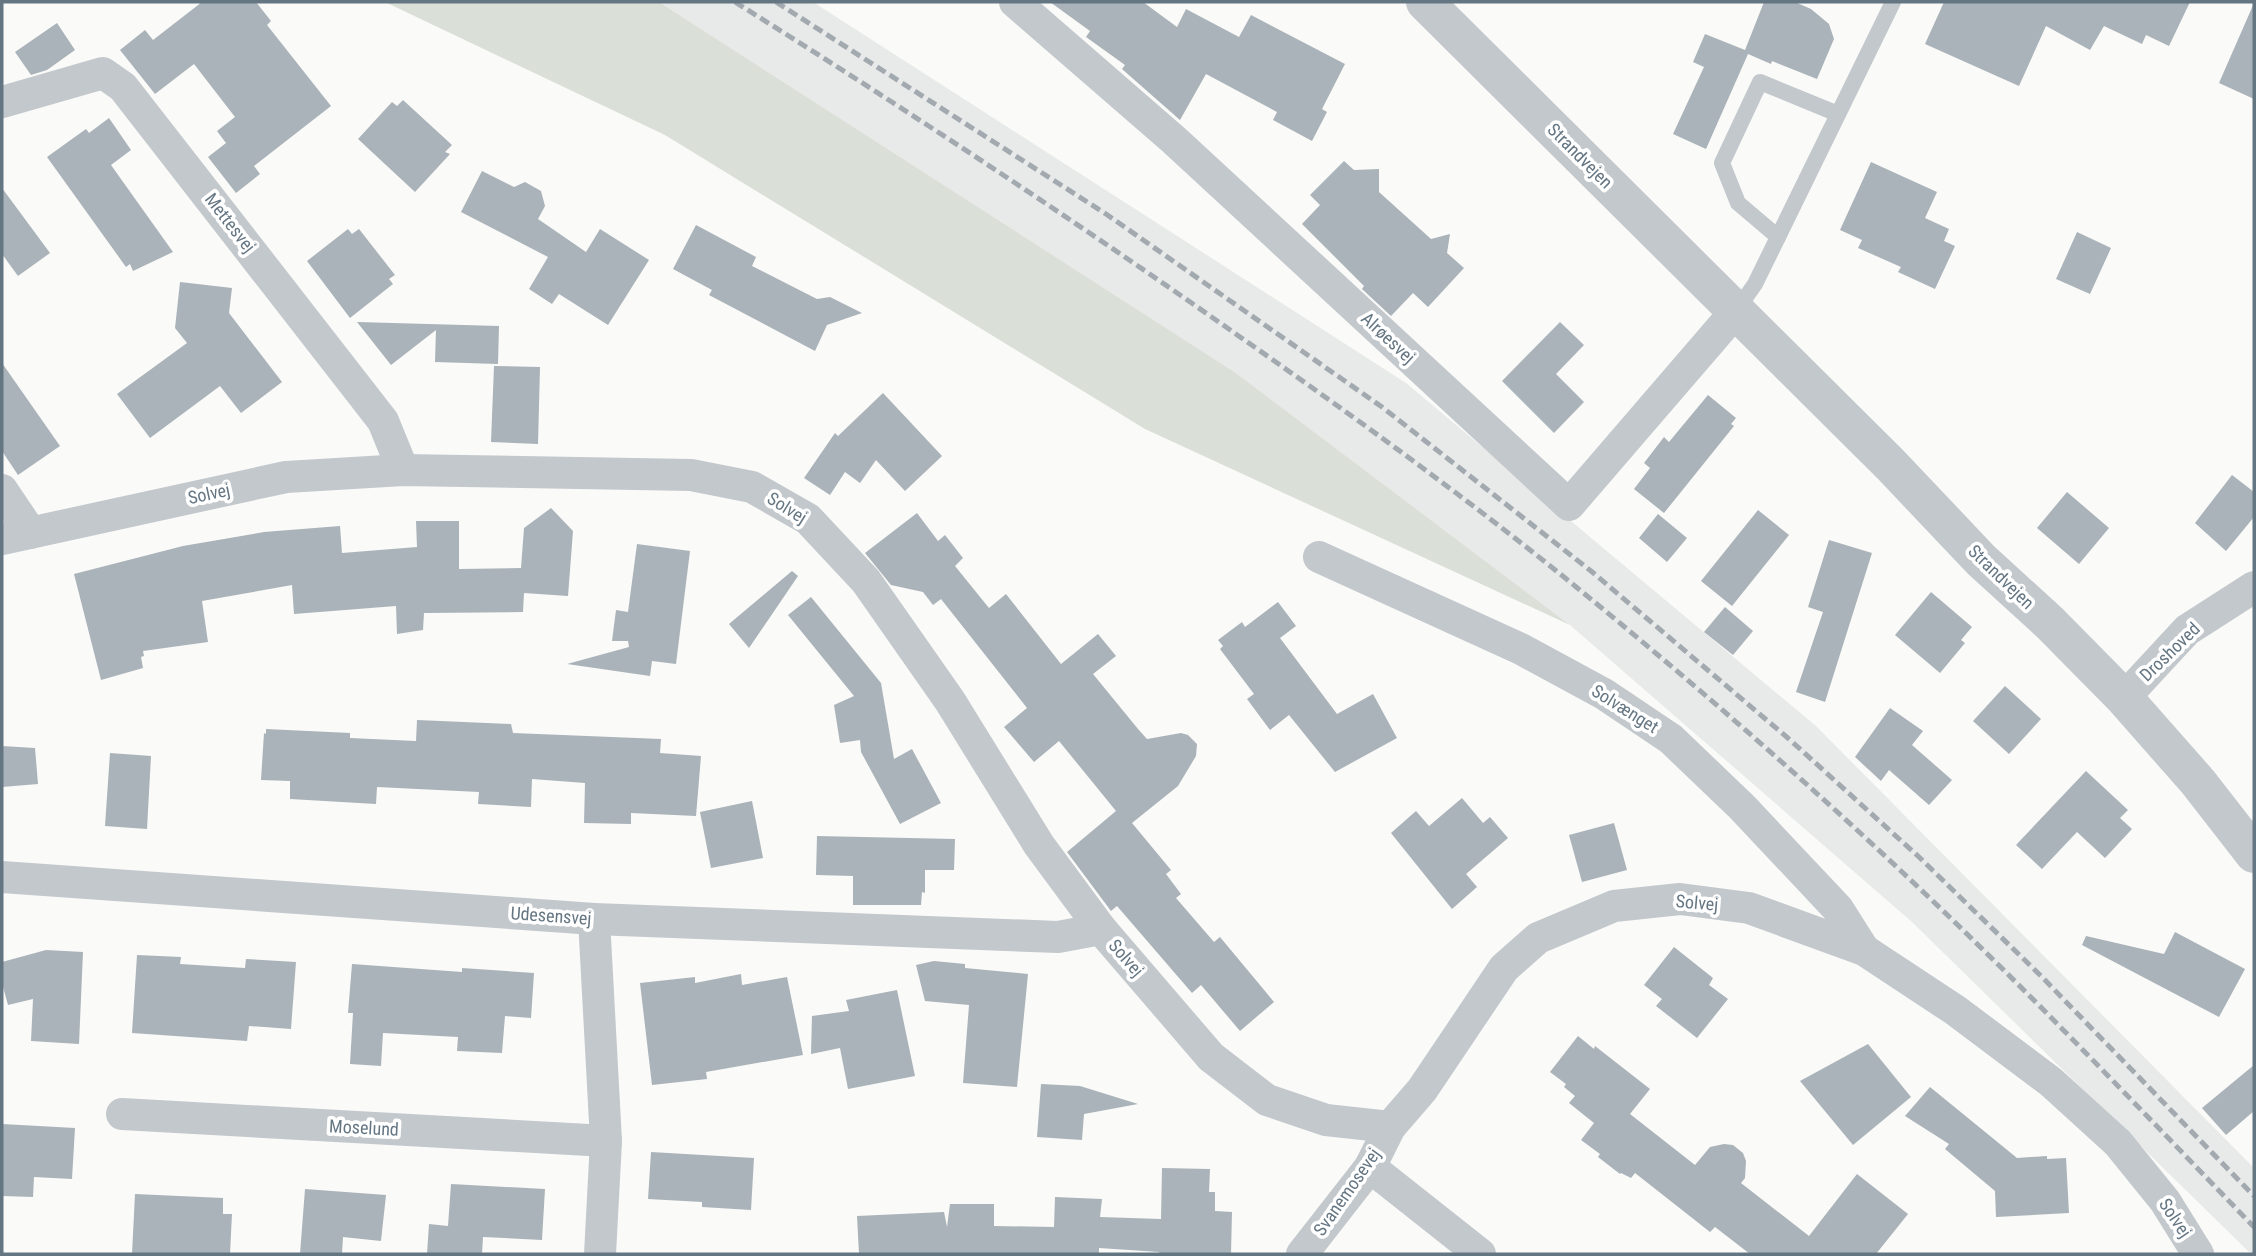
<svg xmlns="http://www.w3.org/2000/svg" width="2256" height="1256" font-family="'Roboto Condensed',sans-serif">
	<rect width="100%" height="100%" fill="#fafaf8"/>
	<polygon fill="#e8e9e9" points="659,2 813,2 1406,383 1816,726 2254,1168 2254,1254 2251,1254 1912,922 1570,625 1236,373"/>
	<polygon fill="#dadfd7" points="385,2 659,2 1236,373 1570,625 1145,429 665,135"/>
	<g fill="#aab3b9">
		<polygon points="202,2 256,2 271,21 267,25 331,106 254,166 260,174 236,193 208,157 226,143 217,131 235,117 194,64 155,94 120,50 145,30 153,40"/>
		<polygon points="1050,2 1143,2 1177,27 1186,9 1239,37 1251,15 1345,64 1322,109 1327,112 1312,141 1273,120 1277,112 1206,74 1180,120 1122,69 1125,65 1086,37 1090,31"/>
		<polygon points="1764,2 1795,2 1811,9 1829,24 1834,39 1817,79 1772,61 1771,64 1748,54 1706,149 1673,134 1704,67 1693,62 1705,34 1745,50"/>
		<polygon points="1944,2 2190,2 2169,46 2146,35 2142,44 2104,26 2090,50 2046,26 2019,86 1925,44"/>
		<polygon points="2254,3 2254,99 2219,83"/>
		<polygon points="57,23 75,50 47,70 31,75 15,52"/>
		<polygon points="403,100 452,145 445,152 450,154 415,192 358,139 392,102 397,106"/>
		<polygon points="109,118 131,150 111,165 173,252 133,271 130,264 126,267 47,157 86,129 89,133"/>
		<polygon points="1344,161 1354,170 1379,169 1379,192 1431,239 1450,234 1447,253 1464,268 1428,307 1413,293 1391,316 1362,289 1364,286 1302,224 1320,205 1310,195"/>
		<polygon points="1871,162 1937,192 1925,218 1949,229 1944,241 1955,246 1935,289 1898,272 1901,267 1858,248 1862,240 1840,230"/>
		<polygon points="482,171 514,187 525,182 541,191 545,206 538,219 586,252 600,229 649,260 608,325 559,294 552,304 529,289 548,257 461,212"/>
		<polygon points="2,188 50,253 18,276 2,254"/>
		<polygon points="696,225 756,257 752,266 817,299 830,297 862,313 827,325 815,351 709,295 712,290 673,269"/>
		<polygon points="348,229 352,234 359,229 395,275 389,279 393,284 350,318 307,261"/>
		<polygon points="2077,232 2111,248 2090,294 2056,279"/>
		<polygon points="180,282 232,288 229,313 282,382 241,413 220,386 150,438 117,394 187,343 175,328"/>
		<polygon points="357,322 499,326 498,364 435,362 436,330 391,365"/>
		<polygon points="1560,322 1584,345 1556,374 1584,402 1554,433 1502,381"/>
		<polygon points="2,363 60,446 18,475 2,451"/>
		<polygon points="494,366 540,367 538,444 491,442"/>
		<polygon points="883,393 942,456 905,491 876,460 860,483 845,472 830,495 804,478 835,433 838,436"/>
		<polygon points="1708,395 1736,418 1731,424 1734,426 1664,513 1634,489 1650,468 1644,463 1664,437 1669,442"/>
		<polygon points="2232,475 2254,492 2254,517 2226,551 2195,523"/>
		<polygon points="2067,492 2109,528 2079,564 2037,528"/>
		<polygon points="551,508 573,531 568,596 524,593 523,612 424,613 423,630 397,634 396,606 294,614 292,585 202,601 208,642 143,651 144,656 141,657 143,668 101,680 74,574 183,546 264,532 340,526 342,553 417,547 416,521 459,521 459,569 521,568 524,528"/>
		<polygon points="1758,510 1789,535 1732,606 1701,581"/>
		<polygon points="917,513 938,541 945,535 963,558 955,566 989,608 1006,594 1061,664 1098,634 1116,656 1093,674 1138,729 1147,739 1181,733 1188,735 1197,744 1196,756 1178,786 1132,823 1171,870 1166,874 1181,894 1176,898 1214,942 1220,937 1274,1002 1240,1031 1201,985 1192,993 1117,906 1111,911 1067,852 1116,811 1059,741 1034,762 1004,727 1027,708 941,599 933,605 923,592 891,585 865,553"/>
		<polygon points="1658,514 1687,538 1667,562 1639,538"/>
		<polygon points="1829,540 1872,553 1825,702 1796,692 1823,612 1808,607"/>
		<polygon points="637,544 690,551 676,664 652,661 650,676 567,664 629,647 628,641 612,641 616,610 628,612"/>
		<polygon points="792,571 798,576 749,648 729,624"/>
		<polygon points="1931,592 1972,627 1961,640 1965,643 1940,673 1895,635"/>
		<polygon points="811,597 881,683 894,759 912,749 941,803 900,824 861,752 860,740 840,743 834,705 854,696 788,615"/>
		<polygon points="1278,602 1296,626 1280,638 1337,714 1373,694 1397,738 1335,772 1289,715 1270,730 1247,699 1254,694 1220,649 1223,646 1218,640 1242,622 1245,627"/>
		<polygon points="1725,607 1753,631 1733,655 1704,632"/>
		<polygon points="2005,686 2041,719 2009,754 1973,721"/>
		<polygon points="1890,708 1923,731 1912,745 1952,780 1929,805 1889,770 1881,781 1855,757"/>
		<polygon points="417,720 511,724 513,733 661,739 660,753 701,756 696,816 631,813 631,824 584,823 585,783 532,779 531,807 478,804 479,792 377,787 376,804 290,799 290,781 261,780 264,733 266,734 266,729 350,733 350,738 416,741"/>
		<polygon points="2,746 35,748 38,784 2,787"/>
		<polygon points="110,753 151,756 147,829 105,826"/>
		<polygon points="2086,771 2128,810 2120,818 2132,829 2105,858 2077,832 2042,869 2016,845"/>
		<polygon points="1462,798 1483,823 1490,817 1508,838 1466,874 1477,887 1452,909 1391,833 1416,811 1429,826"/>
		<polygon points="752,801 763,858 711,868 700,812"/>
		<polygon points="1614,823 1627,870 1582,882 1569,835"/>
		<polygon points="817,836 955,839 954,870 925,870 925,893 922,892 921,905 853,905 853,876 816,875"/>
		<polygon points="2175,932 2245,969 2219,1017 2082,945 2086,936 2164,954"/>
		<polygon points="1674,947 1713,978 1709,985 1728,999 1697,1038 1656,1006 1662,999 1644,985"/>
		<polygon points="46,950 83,952 79,1044 31,1041 33,999 8,1005 2,983 2,962"/>
		<polygon points="137,955 181,957 180,964 245,968 246,959 296,962 291,1029 249,1026 247,1041 132,1033"/>
		<polygon points="934,961 965,964 965,968 1028,974 1017,1087 963,1083 969,1005 925,1001 916,965"/>
		<polygon points="352,964 462,972 462,968 534,973 531,1018 505,1016 502,1053 457,1051 458,1037 383,1033 381,1066 350,1064 353,1013 348,1013"/>
		<polygon points="741,974 742,985 787,977 803,1055 706,1072 707,1079 652,1085 640,983 695,977 695,983"/>
		<polygon points="897,990 915,1076 848,1089 840,1048 811,1054 812,1016 849,1011 846,1000"/>
		<polygon points="1578,1036 1594,1049 1595,1046 1650,1089 1630,1114 1695,1165 1710,1147 1724,1144 1733,1145 1743,1153 1746,1161 1745,1178 1741,1183 1809,1236 1857,1174 1908,1214 1876,1254 1750,1254 1715,1227 1710,1232 1635,1173 1631,1178 1621,1173 1620,1174 1598,1157 1600,1154 1581,1140 1594,1123 1569,1103 1575,1096 1564,1087 1566,1084 1550,1072"/>
		<polygon points="1868,1044 1911,1097 1853,1145 1800,1081"/>
		<polygon points="2254,1065 2254,1111 2226,1135 2202,1108"/>
		<polygon points="1041,1084 1080,1086 1138,1104 1084,1114 1082,1140 1037,1137"/>
		<polygon points="1930,1087 2017,1158 2047,1156 2047,1159 2066,1158 2069,1213 1996,1217 1995,1191 1945,1149 1949,1144 1905,1116"/>
		<polygon points="2,1124 75,1128 72,1179 34,1177 33,1197 2,1196"/>
		<polygon points="651,1152 754,1158 751,1210 702,1207 702,1202 648,1199"/>
		<polygon points="1162,1168 1210,1169 1209,1192 1215,1192 1215,1211 1232,1212 1231,1254 1159,1254 1159,1252 1099,1248 1099,1254 859,1254 857,1216 944,1212 947,1227 950,1204 994,1204 994,1226 1054,1227 1055,1197 1102,1199 1100,1217 1161,1219"/>
		<polygon points="451,1184 545,1189 542,1240 483,1237 482,1254 427,1254 429,1224 448,1226"/>
		<polygon points="305,1189 386,1195 381,1241 343,1237 342,1254 300,1254"/>
		<polygon points="135,1194 223,1198 223,1214 232,1214 230,1254 132,1254"/>
	</g>
	<g fill="none" stroke-linecap="round" stroke-linejoin="round">
		<g stroke="#c3c8cc" stroke-width="16">
			<polyline points="1778,237 1738,203 1722,163 1760,82 1838,114"/>
			<polyline points="1736,311 1755,284 1893,2"/>
		</g>
		<g stroke="#c3c8cc" stroke-width="32">
			<polyline points="1015,2 1174,140 1569,505 1736,311"/>
			<polyline points="2,102 103,73 123,87 383,421 403,470"/>
			<polyline points="2,490 31,533"/>
			<polyline points="2,539 286,477 403,470 691,475 752,487 808,519 866,581 950,701 1039,845 1101,929 1211,1057 1267,1100 1326,1120 1390,1127 1422,1090 1504,968 1538,938 1614,906 1680,899 1749,908 1864,950 1955,1010 2051,1082 2118,1143 2165,1201 2198,1254"/>
			<polyline points="1319,557 1521,649 1604,694 1671,739 1742,807 1838,909 1864,950"/>
			<polyline points="2124,698 2187,630 2254,587"/>
			<polyline points="2,877 594,919 1058,937 1101,929"/>
			<polyline points="594,919 606,1141 600,1254"/>
			<polyline points="122,1114 606,1141"/>
			<polyline points="1370,1167 1480,1254"/>
			<polyline points="1302,1254 1370,1167 1390,1127"/>
		</g>
		<polyline stroke="#c3c8cc" stroke-width="38" points="1425,2 1891,465 1981,560 2050,623 2124,698 2198,782 2254,854"/>
		<g stroke="#a2aab0" stroke-width="5" stroke-dasharray="10 5" stroke-linecap="butt">
			<path d="M 735,2 C 907,110 1077,222 1243,339 C 1356,418 1468,499 1575,586 C 1686,677 1796,772 1901,871 C 2023,985 2138,1107 2254,1227"/>
			<polyline points="776,2 1106,214 1382,407 1591,571 1789,739 1919,857 2041,976 2254,1196"/>
		</g>
	</g>
	<g text-anchor="middle" stroke-width="7" stroke-linejoin="round" paint-order="stroke">
		<g font-size="18" fill="#657683" stroke="#fff">
			<text transform="translate(1580 156) rotate(45)" y="6">Strandvejen</text>
			<text transform="translate(230 223) rotate(52)" y="6">Mettesvej</text>
			<text transform="translate(1388 338) rotate(43)" y="6">Alrøesvej</text>
			<text transform="translate(209 494) rotate(-12)" y="6">Solvej</text>
			<text transform="translate(787 508) rotate(32)" y="6">Solvej</text>
			<text transform="translate(2001 577) rotate(44)" y="6">Strandvejen</text>
			<text transform="translate(2170 652) rotate(-44)" y="6">Droshoved</text>
			<text transform="translate(1625 709) rotate(32)" y="6">Solvænget</text>
			<text transform="translate(1697 903) rotate(5)" y="6">Solvej</text>
			<text transform="translate(551 916) rotate(4)" y="6">Udesensvej</text>
			<text transform="translate(1126 958) rotate(49)" y="6">Solvej</text>
			<text transform="translate(364 1128) rotate(3)" y="6">Moselund</text>
			<text transform="translate(1347 1192) rotate(-55)" y="6">Svanemosevej</text>
			<text transform="translate(2175 1218) rotate(56)" y="6">Solvej</text>
		</g>
	</g>
	<rect width="2256" height="1256" fill="none" stroke="#657683" stroke-width="7"/>
</svg>
